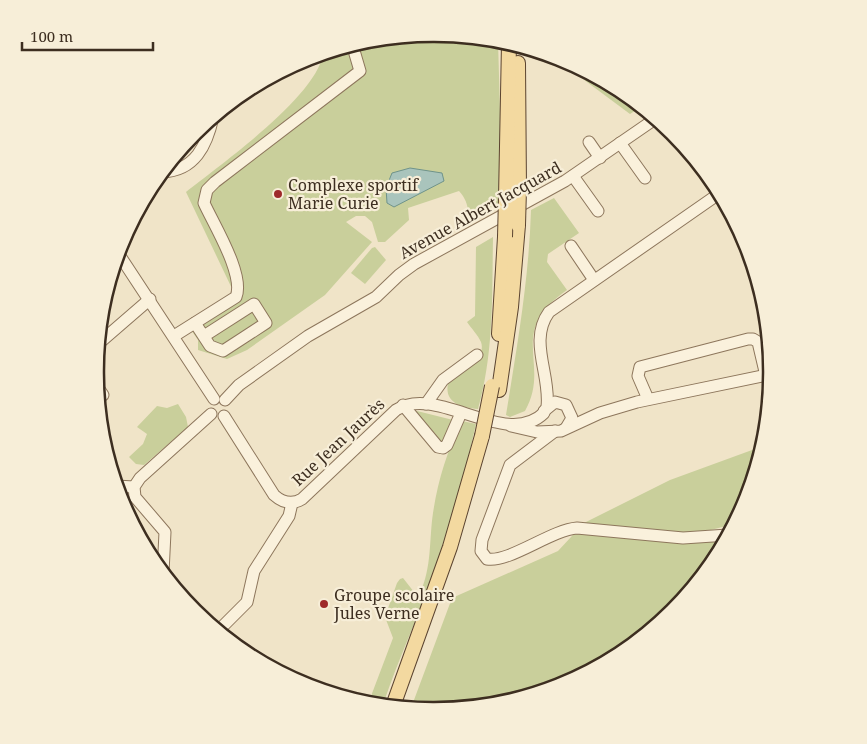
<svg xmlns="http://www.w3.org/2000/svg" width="867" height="744" font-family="'Noto Serif',serif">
	<rect width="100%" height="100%" fill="#f0e4c8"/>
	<g fill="#c9cf9b">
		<path d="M 433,34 L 498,40 L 501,147 L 501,201 L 466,224 C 470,211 468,201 459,191 L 408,208 L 409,220 L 385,242 L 378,242 L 372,222 L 365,216 L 356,216 L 346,222 L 372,242 L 325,295 L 247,350 L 227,359 L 198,350 L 198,340 L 189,327 L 236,297 L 186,192 C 221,164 316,97 323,54 L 368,40 Z"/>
		<path d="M 552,56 C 583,66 615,86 641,107 L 630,114 Z"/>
		<path d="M 554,198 L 579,233 L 548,254 L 547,262 L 567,290 C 505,333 552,363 525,411 L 510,417 L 506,415 C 517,347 529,279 531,210 Z"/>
		<path d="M 493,237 C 492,295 494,353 478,409 C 460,407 442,402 449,380 C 460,372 487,359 481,342 C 478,335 471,328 467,322 L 475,316 L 476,247 Z"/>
		<polygon points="375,247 386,260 365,284 351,273 372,248"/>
		<polygon points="178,404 186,417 188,427 144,465 136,464 129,457 143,444 147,434 137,427 157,406 167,408"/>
		<polygon points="417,411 453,420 442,444 416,412"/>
		<path d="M 462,421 L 476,424 C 465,473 452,523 435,570 C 419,616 398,659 383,705 L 368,704 L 393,638 L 385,617 L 397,583 L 400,579 L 403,578 L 414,592 L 420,593 C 432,567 429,540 433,513 C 438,480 447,451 462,421 Z"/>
		<path d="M 763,446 L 746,502 L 734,524 L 680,538 L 726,539 C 667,649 535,720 411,708 L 452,598 L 558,551 L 584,523 L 670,480 Z"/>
	</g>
	<polygon fill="#a9c4bc" stroke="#6f938a" points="410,168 442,173 444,181 394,207 387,203 386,188 392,173"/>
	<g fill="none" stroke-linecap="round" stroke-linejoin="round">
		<g stroke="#8d765c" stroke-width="13">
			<g id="minor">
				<polyline points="589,142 600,158"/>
				<polyline points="620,143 645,178"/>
				<path d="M 162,172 C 195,171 207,145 213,117"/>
				<polyline points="573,176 598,211"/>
				<polyline points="571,246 594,280"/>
				<polyline points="118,253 214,399"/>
				<polyline points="195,323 210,346 223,351 266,323 254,304 204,336"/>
				<path d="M 174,336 L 236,297 C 245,275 214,225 204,203 L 207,190 L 215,182 L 360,71 L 355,54"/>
				<polyline points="98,344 150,299"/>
				<polyline points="97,386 103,395"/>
				<polyline points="648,399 638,376 640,367 748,339 753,339 758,342 766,376"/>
				<polyline points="225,400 239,385 308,336 376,297 399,275 414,264 565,181 655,119"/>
				<polyline points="426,404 443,380 477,355"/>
				<polyline points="403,405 438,447 443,448 447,445 461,413"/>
				<path d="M 547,407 C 551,375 528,341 549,312 L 720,193"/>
				<polyline points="544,411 555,402 566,405 572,418 566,428"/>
				<path d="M 224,416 L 274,495 C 283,503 292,505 302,499 L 396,410 C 436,383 506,450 544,413"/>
				<polyline points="511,426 537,432 561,431 600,413 637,402 772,374"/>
				<path d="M 555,431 L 510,465 L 482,540 L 481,551 L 487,559 C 509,563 551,530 577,528 L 683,538 L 728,535"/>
				<polyline points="116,486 134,487"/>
				<polyline points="163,573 165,532 135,497 134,487 140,478 211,414"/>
				<polyline points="218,631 247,602 254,571 289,516 292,503"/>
			</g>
		</g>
		<g stroke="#5b4430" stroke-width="16">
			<g id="major">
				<polyline points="518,63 519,189"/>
				<polyline points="506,198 509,43"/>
				<polyline points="499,334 505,237"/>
				<polyline points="499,390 511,307 518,225"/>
				<polyline points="393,706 450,547 482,436"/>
			</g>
		</g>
		<use href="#minor" stroke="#faf1dc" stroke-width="11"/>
		<use href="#major" stroke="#f3d9a0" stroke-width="14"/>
		<g stroke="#5b4430" stroke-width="16" stroke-linecap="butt">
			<g id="major-bridge">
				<polyline points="518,225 519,189"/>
				<polyline points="505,237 506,198"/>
				<polyline points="482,436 492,386"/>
			</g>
		</g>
		<use href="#major-bridge" stroke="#f3d9a0" stroke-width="14"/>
	</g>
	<g fill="#9e2a2b" stroke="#f7eed8" stroke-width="2">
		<circle cx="278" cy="194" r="5"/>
		<circle cx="324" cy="604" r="5"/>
	</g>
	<g text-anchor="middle" stroke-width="4.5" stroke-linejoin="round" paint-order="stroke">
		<g font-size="16" fill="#3d2e20" stroke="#f7eed8" text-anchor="start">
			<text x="288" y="191">Complexe sportif<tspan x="288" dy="18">Marie Curie</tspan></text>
			<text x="334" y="601">Groupe scolaire<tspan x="334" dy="18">Jules Verne</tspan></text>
		</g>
		<g font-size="16" fill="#3d2e20" stroke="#f7eed8">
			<text transform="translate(480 210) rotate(-29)" y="6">Avenue Albert Jacquard</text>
			<text transform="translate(338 442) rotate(-43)" y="6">Rue Jean Jaurès</text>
		</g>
	</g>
	<path d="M0 0H867V744H0ZM433 42H434A329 329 0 0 1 763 371V373A329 329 0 0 1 434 702H433A329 329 0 0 1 104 373V371A329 329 0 0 1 433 42Z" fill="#f7eed8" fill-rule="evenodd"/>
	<path fill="none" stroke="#3d2e20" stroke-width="2.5" d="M433 42H434A329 329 0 0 1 763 371V373A329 329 0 0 1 434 702H433A329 329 0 0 1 104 373V371A329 329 0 0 1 433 42Z"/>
	<path d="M22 42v8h131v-8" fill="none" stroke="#3d2e20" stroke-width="2.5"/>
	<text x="30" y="42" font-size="15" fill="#3d2e20" stroke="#f7eed8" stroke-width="4" paint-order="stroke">100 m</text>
</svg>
